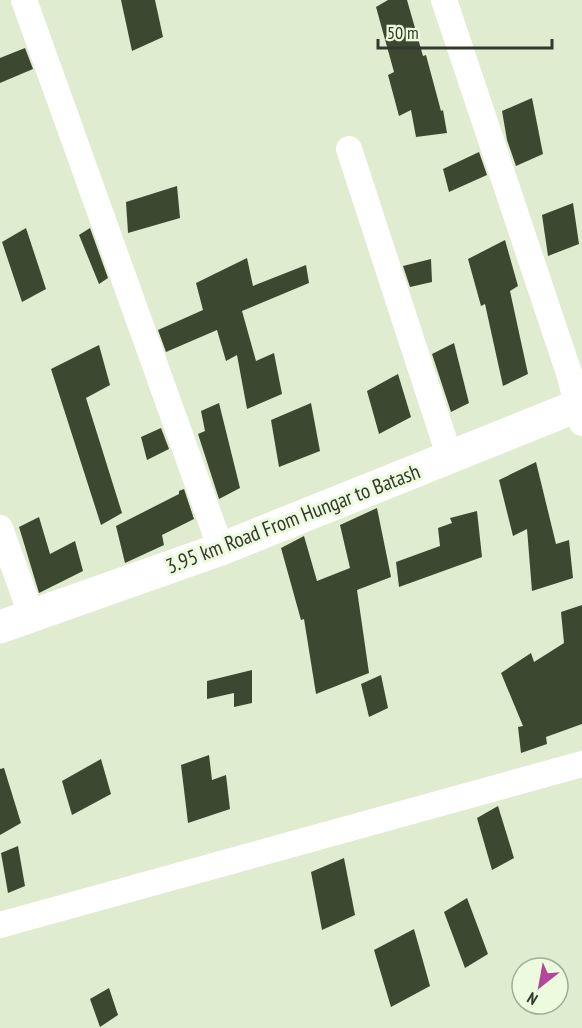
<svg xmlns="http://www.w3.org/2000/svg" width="582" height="1028" font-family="'PT Sans Narrow',sans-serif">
	<rect width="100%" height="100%" fill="#dfecd0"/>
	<g fill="#3d4831">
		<polygon points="121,0 155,0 163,37 132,51"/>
		<polygon points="388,0 407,0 423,56 426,55 441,111 443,110 447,133 416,137 411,110 399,116 388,75 394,72 376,7"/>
		<polygon points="25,48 33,69 0,83 0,58"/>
		<polygon points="532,98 543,154 516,166 507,140 502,111"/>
		<polygon points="479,152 487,175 449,192 443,169"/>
		<polygon points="177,186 180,218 128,233 126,202"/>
		<polygon points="573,203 579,244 548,256 542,215"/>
		<polygon points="26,228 46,289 22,302 2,242"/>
		<polygon points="90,228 108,278 99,284 79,235"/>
		<polygon points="505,240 518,286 510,291 528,374 503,386 485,304 481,306 468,259"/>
		<polygon points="247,258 253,286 306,265 309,283 242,311 256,361 274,353 282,394 247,409 237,355 226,361 217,330 166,352 158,330 203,310 196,283"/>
		<polygon points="431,259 432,282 410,287 403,266"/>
		<polygon points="454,343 469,403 451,412 432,354"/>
		<polygon points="99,345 110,385 86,398 122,513 101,525 51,369"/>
		<polygon points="398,374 411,417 379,434 367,391"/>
		<polygon points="219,403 240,488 219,499 198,434 205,431 201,411"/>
		<polygon points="311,403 320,451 279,467 271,420"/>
		<polygon points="161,428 169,449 147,460 141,437"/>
		<polygon points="536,462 556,544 569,540 573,578 532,591 527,529 513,536 499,480"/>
		<polygon points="184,489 194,519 162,535 164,545 125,563 116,526 179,494 179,491"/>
		<polygon points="377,508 391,577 357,590 369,673 316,694 304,619 301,620 281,548 304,536 317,581 350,568 340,525"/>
		<polygon points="477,511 482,557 399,587 396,562 440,546 438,528 452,523 450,518"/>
		<polygon points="39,517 50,554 75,541 83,571 39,593 19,527"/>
		<polygon points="582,605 582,724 546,737 547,744 521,753 518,727 523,726 501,673 531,653 534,662 564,643 561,612"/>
		<polygon points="252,670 252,703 234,707 234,693 207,699 207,681"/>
		<polygon points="381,675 388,708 369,717 361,684"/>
		<polygon points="209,755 212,780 226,775 230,809 188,823 181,765"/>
		<polygon points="101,759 111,794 72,815 62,781"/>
		<polygon points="4,768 21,823 0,835 0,769"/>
		<polygon points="498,806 514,858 492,870 477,818"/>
		<polygon points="18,846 25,886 8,893 1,853"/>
		<polygon points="344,858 355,915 322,930 311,872"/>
		<polygon points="467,898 488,954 465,968 444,912"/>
		<polygon points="414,929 430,986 391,1007 374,950"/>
		<polygon points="109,988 118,1015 100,1027 90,999"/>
	</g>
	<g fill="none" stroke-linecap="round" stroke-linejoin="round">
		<g stroke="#fff" stroke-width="26">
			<polyline points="24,0 221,549"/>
			<polyline points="444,0 569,373 582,423"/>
			<polyline points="349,149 450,458"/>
			<polyline points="0,528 32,617"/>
			<polyline points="0,925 582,764"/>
		</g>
		<polyline stroke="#fff" stroke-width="33" points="0,627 221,549 582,404"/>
	</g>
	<g text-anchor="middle" stroke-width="6" stroke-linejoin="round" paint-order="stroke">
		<g font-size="21" fill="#33382d" stroke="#ecfade">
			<text transform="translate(293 519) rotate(-21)" y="7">3.95 km Road From Hungar to Batash</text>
		</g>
	</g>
	<g transform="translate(540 986) rotate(211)"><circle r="28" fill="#ecfade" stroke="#a2ac97" stroke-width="1.5"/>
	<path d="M0-4.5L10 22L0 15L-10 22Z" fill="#b6439c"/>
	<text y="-9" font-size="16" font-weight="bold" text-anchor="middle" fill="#33382d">N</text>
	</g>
	<path d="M378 39v9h174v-9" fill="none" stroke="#33382d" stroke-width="3"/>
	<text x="387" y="39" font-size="18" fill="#33382d" stroke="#ecfade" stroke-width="4.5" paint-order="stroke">50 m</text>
</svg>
